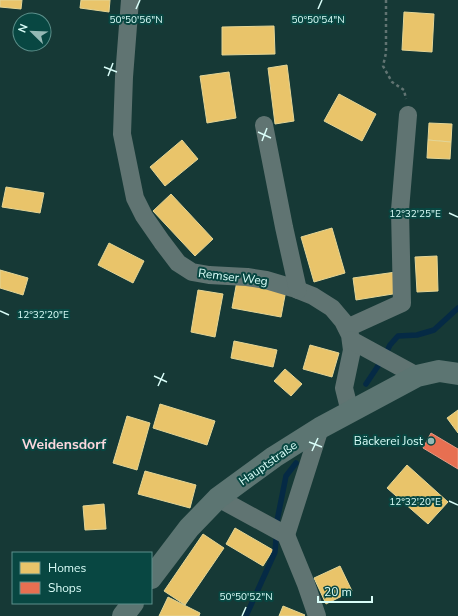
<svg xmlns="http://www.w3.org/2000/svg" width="458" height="616" font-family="'Nunito Sans',sans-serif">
	<rect width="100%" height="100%" fill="#163936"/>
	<g fill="#e9c46a" stroke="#e4d595">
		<polygon points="0,0 22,0 21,9 0,7"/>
		<polygon points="81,0 110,0 109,12 80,8"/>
		<polygon points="404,12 434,14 432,52 402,50"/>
		<polygon points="274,26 275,54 222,55 222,27"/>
		<polygon points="287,65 294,121 275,124 268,68"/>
		<polygon points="229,72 236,118 207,123 200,76"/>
		<polygon points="339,94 376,114 362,141 324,121"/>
		<polygon points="429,123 452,124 451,142 428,140"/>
		<polygon points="182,140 198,159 165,186 150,167"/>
		<polygon points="428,140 451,142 450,159 427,158"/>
		<polygon points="6,187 44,193 40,213 2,207"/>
		<polygon points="171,194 213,239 195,256 153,211"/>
		<polygon points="332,228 345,273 314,282 301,237"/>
		<polygon points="109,243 144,261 133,283 98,265"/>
		<polygon points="437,256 438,291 417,292 415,257"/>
		<polygon points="0,270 28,278 23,295 0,288"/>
		<polygon points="396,272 399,293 356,300 353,278"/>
		<polygon points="237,281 286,290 281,317 232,308"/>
		<polygon points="198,290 223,294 215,337 191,332"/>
		<polygon points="234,341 277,350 273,367 231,358"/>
		<polygon points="310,345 339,353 332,377 303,369"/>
		<polygon points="285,369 302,384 291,396 274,381"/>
		<polygon points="160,404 215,421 207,445 153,428"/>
		<polygon points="458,410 458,433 447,418"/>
		<polygon points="127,416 150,423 137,470 113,463"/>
		<polygon points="407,465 448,502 428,524 387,488"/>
		<polygon points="145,471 196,485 190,508 138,494"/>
		<polygon points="104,504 106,529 85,530 83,506"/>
		<polygon points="235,528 273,550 263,566 226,544"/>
		<polygon points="203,534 224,548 185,605 164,591"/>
		<polygon points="340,566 352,591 326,604 314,578"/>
		<polygon points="168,597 200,613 199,616 159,616"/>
		<polygon points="283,606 305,615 304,616 279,616"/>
	</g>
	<polygon fill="#e76f51" stroke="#e39a83" points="431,433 458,449 458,469 423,448"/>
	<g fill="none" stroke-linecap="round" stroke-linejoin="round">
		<g stroke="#052a45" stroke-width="5.5">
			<polyline points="385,355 390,345 398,336 417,335 434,330 458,308"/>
			<polyline points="366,384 380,363"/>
			<polyline points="277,521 286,476 296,463"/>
			<polyline points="246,616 275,552 276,539"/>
		</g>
		<polyline stroke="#617472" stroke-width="2.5" stroke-dasharray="3 3" stroke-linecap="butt" points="386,0 386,53 383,66 392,82 404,90 406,99"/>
		<g stroke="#607472" stroke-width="18">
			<polyline points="130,0 124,77 122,134 135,198 144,216 162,242 178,263 192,272 209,275 247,277 266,280 293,288 313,296 332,308 343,321 350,335 352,350 344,388 350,412"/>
			<polyline points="264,125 284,227 298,290"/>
			<polyline points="347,328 402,303 400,210 408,115"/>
			<polyline points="351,340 417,376"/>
			<polyline points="218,498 286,535 306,584 317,616"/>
			<polyline points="286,535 320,428"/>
		</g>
		<g stroke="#5c7572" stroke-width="22">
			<polyline points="151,578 189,528 218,498 274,457 320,428 417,376 439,371 458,374"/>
			<polyline points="123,616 133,603"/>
		</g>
	</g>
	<path fill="none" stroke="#d9fdf8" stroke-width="1.5" d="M 136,9 L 140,0M 318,9 L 322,0M 104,67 L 117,72M 108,76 L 113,63M 258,132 L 271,138M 262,141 L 267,128M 449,213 L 458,217M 0,311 L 9,315M 154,376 L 167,382M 158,386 L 164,373M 309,442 L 322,447M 312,451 L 318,438M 449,501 L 458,505M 242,616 L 246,607"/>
	<circle fill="#95b8b4" stroke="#084742" stroke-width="1.5" cx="431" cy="441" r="4"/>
	<g text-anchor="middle" stroke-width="4" stroke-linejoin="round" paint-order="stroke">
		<g font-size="12" fill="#d9fdf8" stroke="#084742">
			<text transform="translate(233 277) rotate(7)" y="4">Remser Weg</text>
			<text transform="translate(268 463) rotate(-35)" y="4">Hauptstraße</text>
		</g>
		<g font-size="12" fill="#d9fdf8" stroke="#084742" text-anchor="end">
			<text x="423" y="445">Bäckerei Jost</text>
		</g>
		<g font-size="14" font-weight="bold" fill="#fbd7dd" stroke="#084742">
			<text x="64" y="449">Weidensdorf</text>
		</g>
	</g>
	<g font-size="10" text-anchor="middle" fill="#d9fdf8" stroke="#084742" stroke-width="4" stroke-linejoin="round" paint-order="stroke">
		<text x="136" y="23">50°50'56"N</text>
		<text x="318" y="23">50°50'54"N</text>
		<text x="415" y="217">12°32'25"E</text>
		<text x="43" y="318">12°32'20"E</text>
		<text x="415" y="505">12°32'20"E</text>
		<text x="246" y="600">50°50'52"N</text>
	</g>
	<rect x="12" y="552" width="140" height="52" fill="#084742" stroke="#5c908b"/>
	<rect x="20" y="562" width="20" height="12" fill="#e9c46a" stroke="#5c908b"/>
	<text x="48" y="572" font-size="12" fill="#d9fdf8">Homes</text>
	<rect x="20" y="582" width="20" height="12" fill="#e76f51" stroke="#5c908b"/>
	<text x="48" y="592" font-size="12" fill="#d9fdf8">Shops</text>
	<g transform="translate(32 32) rotate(293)"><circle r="19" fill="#084742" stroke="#5c908b"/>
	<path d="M0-3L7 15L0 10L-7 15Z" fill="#95b8b4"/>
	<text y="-6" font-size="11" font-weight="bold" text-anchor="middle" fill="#d9fdf8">N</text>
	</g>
	<path d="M318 596v6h54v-6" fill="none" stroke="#d9fdf8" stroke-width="2"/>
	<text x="324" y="596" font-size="12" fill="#d9fdf8" stroke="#084742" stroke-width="3" paint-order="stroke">20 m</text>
</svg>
